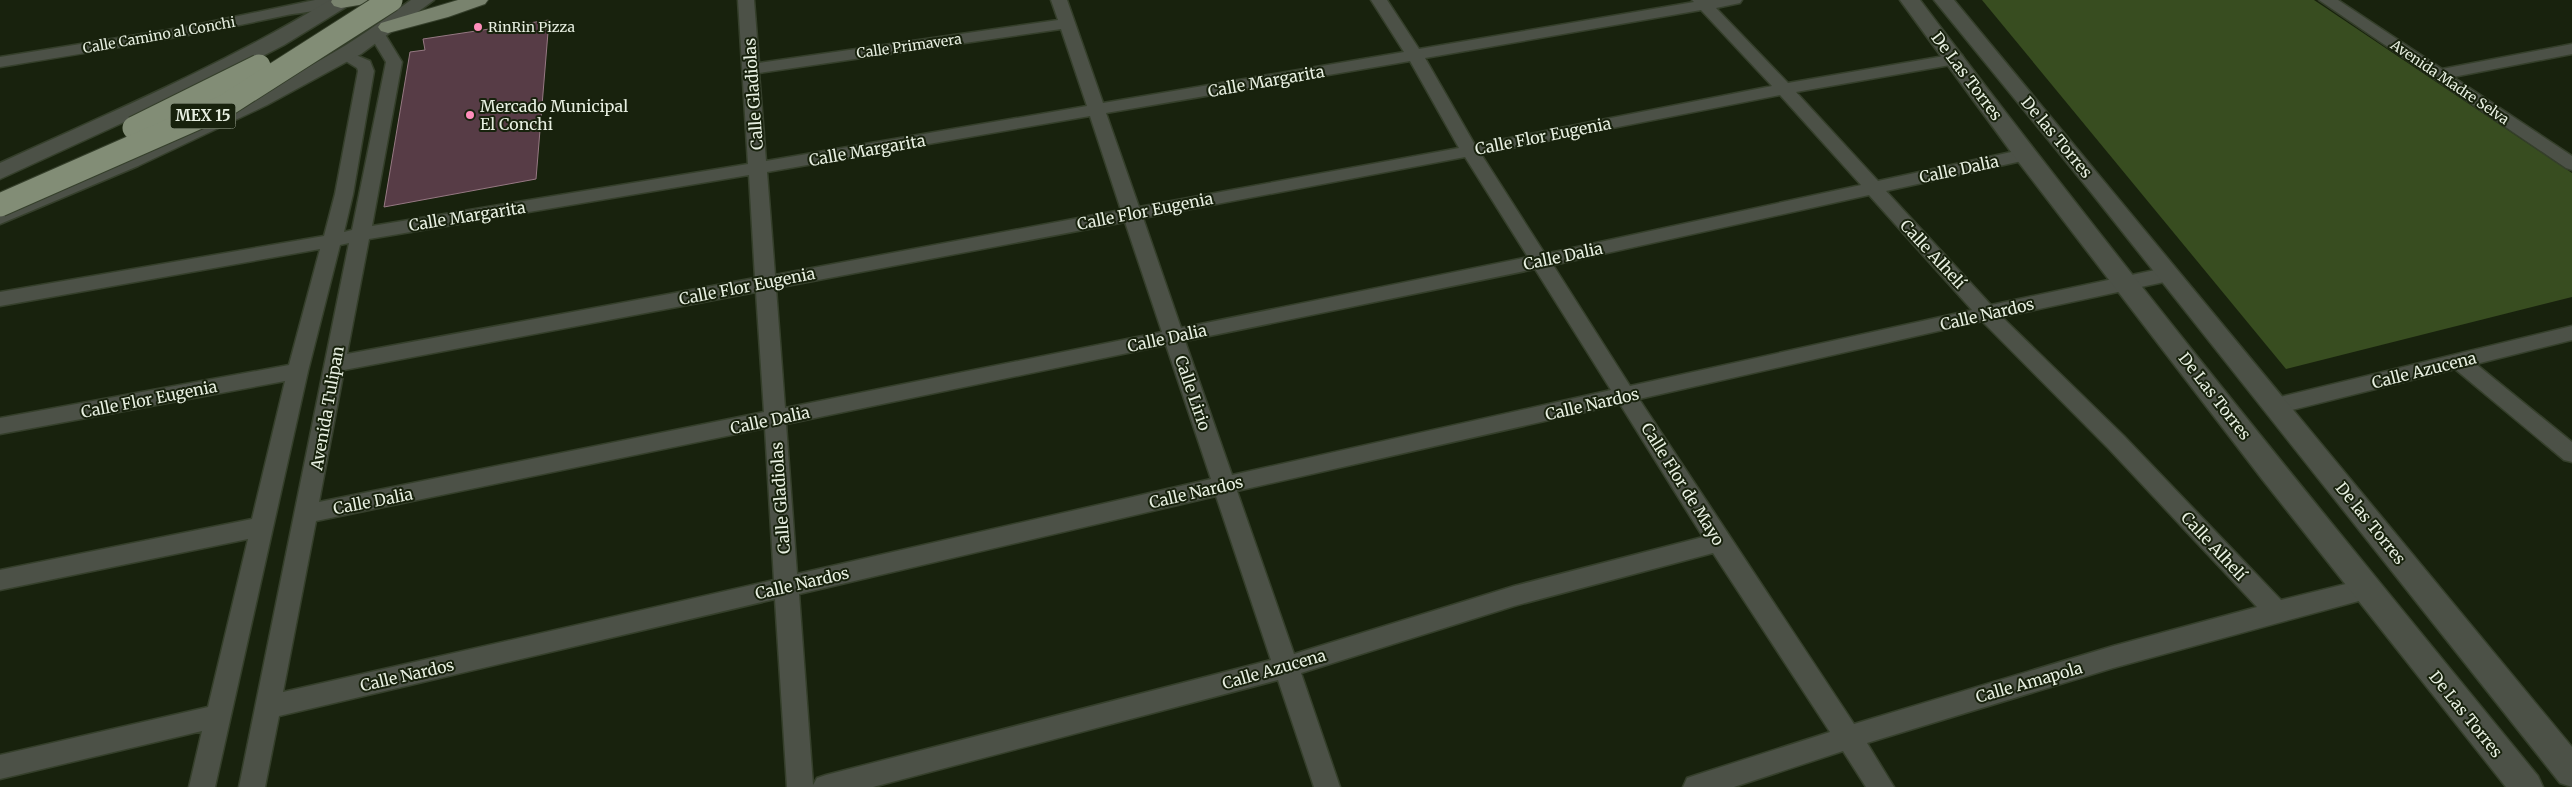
<svg xmlns="http://www.w3.org/2000/svg" width="2572" height="787" font-family="Merriweather,serif">
	<rect width="100%" height="100%" fill="#18220d"/>
	<polygon fill="#384d20" points="1982,0 2314,0 2572,173 2572,297 2286,369"/>
	<polygon fill="#573c46" stroke="#967983" points="549,20 536,179 384,207 410,52 425,50 423,39"/>
	<g fill="none" stroke-linecap="round" stroke-linejoin="round">
		<g stroke="#353f2b" stroke-width="3">
			<g id="minor">
				<path d="M 315,0 L 347,0 L 349,2 C 345,8 298,13 287,15 C 192,36 96,51 0,67 L 0,57 L 186,27 Z"/>
				<path d="M 738,0 L 754,0 L 759,63 L 1058,20 L 1051,0 L 1067,0 L 1103,103 L 1404,52 L 1371,0 L 1387,0 L 1419,49 L 1694,2 L 1692,0 L 1742,0 L 1740,3 L 1716,8 L 1788,83 L 1956,54 L 1962,55 L 1964,59 L 1956,64 L 1796,92 L 1878,181 L 2025,149 L 2031,151 L 2034,155 L 2031,159 L 1886,191 L 1991,305 L 2169,267 L 2176,269 L 2179,274 L 2176,279 L 2169,281 L 2002,317 L 2124,436 L 2281,600 L 2366,579 L 2374,582 L 2378,589 L 2374,596 L 2366,599 L 2113,668 L 1867,743 L 1894,787 L 1866,787 L 1843,751 L 1734,787 L 1683,787 L 1687,778 L 1696,775 L 1830,732 L 1713,553 L 1514,606 L 1301,673 L 1340,787 L 1314,787 L 1278,680 L 873,787 L 787,787 L 775,599 L 279,716 L 265,787 L 239,787 L 349,243 L 340,245 L 308,371 L 215,787 L 189,787 L 202,731 L 0,779 L 0,755 L 208,707 L 248,539 L 0,590 L 0,570 L 252,519 L 285,381 L 0,434 L 0,418 L 289,365 L 320,249 L 0,306 L 0,292 L 324,236 L 335,194 L 358,71 L 357,68 L 336,55 L 344,50 L 370,61 L 374,71 L 353,194 L 344,232 L 352,230 L 386,62 L 369,34 L 377,29 L 383,31 L 402,62 L 372,226 L 748,164 ZM 1701,10 L 1772,86 L 1475,145 L 1425,58 ZM 1061,29 L 1087,106 L 766,161 L 759,73 ZM 1410,61 L 1459,148 L 1139,207 L 1106,113 ZM 1780,95 L 1861,185 L 1545,254 L 1481,154 ZM 1090,116 L 1121,210 L 775,275 L 767,172 ZM 1465,157 L 1528,257 L 1181,328 L 1143,218 ZM 749,175 L 755,278 L 347,354 L 369,239 ZM 1869,195 L 1972,310 L 1630,386 L 1553,265 ZM 1125,222 L 1162,332 L 785,408 L 776,288 ZM 1535,269 L 1611,390 L 1232,475 L 1185,341 ZM 756,292 L 764,412 L 319,502 L 344,370 ZM 1982,321 L 2108,448 L 2257,607 L 2113,646 L 1854,724 L 1639,399 ZM 1166,345 L 1211,479 L 797,574 L 786,424 ZM 1620,404 L 1703,537 L 1514,586 L 1294,654 L 1237,491 ZM 765,428 L 774,580 L 283,692 L 316,521 ZM 1216,496 L 1271,660 L 826,775 L 817,778 L 813,785 L 799,594 Z"/>
				<polygon points="2319,0 2338,0 2442,69 2572,44 2572,54 2453,77 2572,156 2572,170 2566,168"/>
				<polygon points="2572,326 2572,340 2476,364 2572,442 2572,462 2564,460 2455,369 2276,414 2268,412 2265,406 2268,400 2276,398"/>
			</g>
		</g>
		<g stroke="#353f2b" stroke-width="3">
			<g id="tertiary">
				<path d="M 330,0 L 354,0 L 351,4 L 284,45 L 218,79 L 0,179 L 0,163 C 112,112 225,64 330,0 Z"/>
				<path d="M 411,0 L 434,0 L 361,54 L 267,105 L 138,166 L 0,224 L 0,208 C 114,161 230,114 336,51 C 362,36 387,17 411,0 Z"/>
				<path d="M 1900,0 L 1920,0 C 2119,264 2328,520 2538,776 L 2543,787 L 2506,787 L 2262,479 L 2017,160 Z"/>
				<polygon points="1934,0 1954,0 2572,747 2572,787 2560,783 2090,191"/>
			</g>
		</g>
		<g stroke="#353f2b" stroke-width="2">
			<g id="primary">
				<polygon points="332,0 368,0 365,4 341,8 334,6 331,2"/>
				<polygon points="458,0 488,0 485,4 448,17 388,33 381,31 378,27 381,23"/>
			</g>
		</g>
		<use href="#minor" fill="#4c5147" fill-rule="evenodd"/>
		<use href="#tertiary" fill="#4c5147" fill-rule="evenodd"/>
		<use href="#primary" fill="#79836e" fill-rule="evenodd"/>
		<g stroke="#353f2b" stroke-width="25" stroke-linecap="butt">
			<g id="trunk-bridge">
				<polyline points="134,128 259,66"/>
				<polyline points="0,205 225,106 391,0"/>
			</g>
		</g>
		<use href="#trunk-bridge" stroke="#828d76" stroke-width="23"/>
	</g>
	<g fill="#ff8ebb" stroke="#18220d" stroke-width="2">
		<circle cx="478" cy="27" r="5"/>
		<circle cx="470" cy="115" r="5"/>
	</g>
	<g text-anchor="middle" stroke-width="4" stroke-linejoin="round" paint-order="stroke">
		<g font-size="14" fill="#e7efe1" stroke="#18220d" text-anchor="start">
			<text x="488" y="32">RinRin Pizza</text>
		</g>
		<g font-size="14" fill="#e7efe1" stroke="#18220d">
			<text transform="translate(159 35) rotate(-10)" y="5">Calle Camino al Conchi</text>
			<text transform="translate(909 46) rotate(-8)" y="5">Calle Primavera</text>
			<text transform="translate(2450 82) rotate(34)" y="5">Avenida Madre Selva</text>
		</g>
		<rect fill="#18220d" stroke="#a9b2a1" stroke-width="1" x="170.5" y="103.5" width="65" height="25" rx="4"/>
		<g font-size="15" font-weight="bold" fill="#e7efe1">
			<text x="203" y="121">MEX 15</text>
		</g>
		<g font-size="16" fill="#e7efe1" stroke="#18220d">
			<text transform="translate(1967 76) rotate(53)" y="6">De Las Torres</text>
			<text transform="translate(1266 81) rotate(-10)" y="6">Calle Margarita</text>
			<text transform="translate(753 94) rotate(-94)" y="6">Calle Gladiolas</text>
			<text transform="translate(1543 136) rotate(-11)" y="6">Calle Flor Eugenia</text>
			<text transform="translate(2057 137) rotate(50)" y="6">De las Torres</text>
			<text transform="translate(867 150) rotate(-10)" y="6">Calle Margarita</text>
			<text transform="translate(1959 169) rotate(-12)" y="6">Calle Dalia</text>
			<text transform="translate(1145 211) rotate(-11)" y="6">Calle Flor Eugenia</text>
			<text transform="translate(467 216) rotate(-9)" y="6">Calle Margarita</text>
			<text transform="translate(1933 254) rotate(47)" y="6">Calle Alhelí</text>
			<text transform="translate(1563 256) rotate(-12)" y="6">Calle Dalia</text>
			<text transform="translate(747 286) rotate(-11)" y="6">Calle Flor Eugenia</text>
			<text transform="translate(1987 314) rotate(-13)" y="6">Calle Nardos</text>
			<text transform="translate(1167 338) rotate(-12)" y="6">Calle Dalia</text>
			<text transform="translate(2424 370) rotate(-14)" y="6">Calle Azucena</text>
			<text transform="translate(1193 393) rotate(71)" y="6">Calle Lirio</text>
			<text transform="translate(2215 396) rotate(52)" y="6">De Las Torres</text>
			<text transform="translate(149 399) rotate(-11)" y="6">Calle Flor Eugenia</text>
			<text transform="translate(1592 404) rotate(-13)" y="6">Calle Nardos</text>
			<text transform="translate(327 408) rotate(-80)" y="6">Avenida Tulipan</text>
			<text transform="translate(770 420) rotate(-12)" y="6">Calle Dalia</text>
			<text transform="translate(1683 484) rotate(58)" y="6">Calle Flor de Mayo</text>
			<text transform="translate(1196 492) rotate(-13)" y="6">Calle Nardos</text>
			<text transform="translate(780 498) rotate(-94)" y="6">Calle Gladiolas</text>
			<text transform="translate(373 501) rotate(-11)" y="6">Calle Dalia</text>
			<text transform="translate(2371 523) rotate(51)" y="6">De las Torres</text>
			<text transform="translate(2214 546) rotate(47)" y="6">Calle Alhelí</text>
			<text transform="translate(802 583) rotate(-13)" y="6">Calle Nardos</text>
			<text transform="translate(1274 669) rotate(-16)" y="6">Calle Azucena</text>
			<text transform="translate(407 675) rotate(-13)" y="6">Calle Nardos</text>
			<text transform="translate(2029 682) rotate(-16)" y="6">Calle Amapola</text>
			<text transform="translate(2466 714) rotate(51)" y="6">De Las Torres</text>
		</g>
		<g font-size="16" fill="#e7efe1" stroke="#18220d" text-anchor="start">
			<text x="480" y="112">Mercado Municipal<tspan x="480" dy="18">El Conchi</tspan></text>
		</g>
	</g>
</svg>
